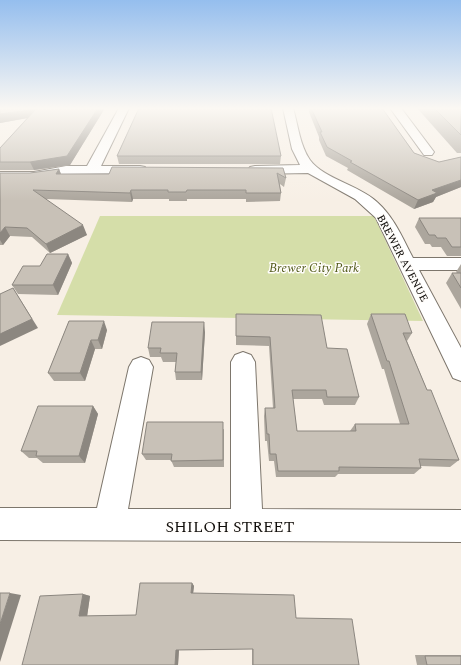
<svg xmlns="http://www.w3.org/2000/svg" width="461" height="665" font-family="Spectral,serif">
	<rect width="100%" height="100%" fill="#f7efe5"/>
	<polygon fill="#d5dea9" points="100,216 374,216 423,321 57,315"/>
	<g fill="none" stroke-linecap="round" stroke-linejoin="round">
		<g stroke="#7d766c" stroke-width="2">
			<g id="minor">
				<polygon points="119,108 129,108 101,166 140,166 145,167 147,170 145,173 66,174 34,180 0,180 0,172 34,172 66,166 87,166"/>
				<path d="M 283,108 L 293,108 C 298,125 300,146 310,160 C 324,179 359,185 377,202 C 394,217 403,239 413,258 L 461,258 L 461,270 L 419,270 L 461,348 L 461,381 L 453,378 L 376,218 L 355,199 L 308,173 L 255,174 L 250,173 L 248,170 L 250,167 L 255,166 L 300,165 L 292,149 Z"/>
				<polygon points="390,108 401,108 434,152 432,155 424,155"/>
				<polygon points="243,352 251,355 255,362 262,509 461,510 461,542 0,540 0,508 97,508 129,367 133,360 141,357 149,360 153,367 128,509 231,509 231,362 235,355"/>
			</g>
		</g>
		<use href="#minor" fill="#fff" fill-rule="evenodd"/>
	</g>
	<g fill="#aca69d">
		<polygon points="0,108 105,108 70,165 34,170 0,170 0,148 27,118 0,123"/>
		<polygon points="309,108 382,108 414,153 439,162 461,157 461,187 436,197 433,202 414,209 347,170 348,168 326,156 319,140 319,137 309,112"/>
		<polygon points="417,108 461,108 461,153 457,153"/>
		<polygon points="117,156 281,156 280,164 119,164"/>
		<polygon points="283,168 286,178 284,187 280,184 281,193 280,201 246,202 246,199 187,199 187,201 169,201 169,199 133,199 132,202 46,199 87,235 50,253 32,237 10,236 3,245 0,245 0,173 30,173 59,169 61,174 109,174"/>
		<polygon points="419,218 461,218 461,256 447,256 441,247 432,247 430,244 425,244 415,227"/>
		<polygon points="68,254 72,263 58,295 18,294 12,285 40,266"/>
		<polygon points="461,264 461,309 446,283 452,273 457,273 456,272"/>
		<polygon points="236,314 327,348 359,397 355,405 324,405 322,399 293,399 297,431 350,431 355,424 400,424 384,369 382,369 367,324 371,314 412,333 407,341 427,390 459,460 450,467 421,466 421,468 414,474 338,474 335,477 276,477 274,461 269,461 267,441 265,441 264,416 265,408 273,408 269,346 236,345"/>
		<polygon points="69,321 107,330 102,349 95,349 85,381 54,381 48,373"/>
		<polygon points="205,332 202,380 176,380 175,372 176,362 163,362 161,357 150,357 148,348"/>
		<polygon points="93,406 98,414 85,463 43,463 37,458 29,458 21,451"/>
		<polygon points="224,429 224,467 174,467 171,460 146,460 142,454"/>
		<polygon points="192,583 194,586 193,593 296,618 359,665 252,665 252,649 179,650 178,665 22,665 83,594 90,596 87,616 136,615"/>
		<polygon points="415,655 461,655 461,665 417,665"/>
	</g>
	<g fill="#8c8780">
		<polygon points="98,108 105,108 70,165 34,170 30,162"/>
		<polygon points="36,109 39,116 0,123 0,114"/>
		<polygon points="59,169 62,177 56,174"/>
		<polygon points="461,180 461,187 436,197 433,202 414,209 418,200 432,190"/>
		<polygon points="131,190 133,199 132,202 130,193"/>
		<polygon points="83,225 87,235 50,253 46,244"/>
		<polygon points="5,227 10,236 3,245 0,240 0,233"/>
		<polygon points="68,254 72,263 58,295 53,285"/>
		<polygon points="13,288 38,328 0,346 0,334"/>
		<polygon points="104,321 107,330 102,349 98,340"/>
		<polygon points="204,322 205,332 202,380 201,372"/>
		<polygon points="91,340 95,349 85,381 80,373"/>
		<polygon points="93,406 98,414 85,463 79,456"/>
		<polygon points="192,583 194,586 193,594 191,593"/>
		<polygon points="10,593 21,595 0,662 0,624"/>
		<polygon points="83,594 90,596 87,617 79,616"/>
		<polygon points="179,649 178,665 175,665 176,650"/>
	</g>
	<g fill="#c8c1b7" stroke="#8c8780">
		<polygon points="0,108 98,108 67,156 30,162 0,162 0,148 36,109 0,114"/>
		<polygon points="139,108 271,108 281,156 117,156"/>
		<polygon points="311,108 382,108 414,153 439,162 461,157 461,180 432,190 437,193 418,200 350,162 352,161 327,147 320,132 322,132"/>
		<polygon points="434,108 461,108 461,135"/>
		<polygon points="112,167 283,168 286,178 277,173 281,193 246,193 246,190 187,190 186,192 168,192 168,190 131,190 130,193 33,190 83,225 46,244 27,228 5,227 0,233 0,173 30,173 59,169 56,174 109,174"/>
		<polygon points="419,218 461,218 461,247 452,247 446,238 437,238 435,235 429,235"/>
		<polygon points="47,254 68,254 53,285 12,285 23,266 40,266"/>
		<polygon points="452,273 461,273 461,288"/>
		<polygon points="13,288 32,319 0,334 0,294"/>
		<polygon points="236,314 321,315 327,348 347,349 359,397 327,397 326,390 292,390 297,431 356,431 355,424 409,424 389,361 387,361 371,314 405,314 412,333 403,333 427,390 431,390 459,460 419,459 421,468 339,467 339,471 278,471 276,454 270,454 269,434 267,434 265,408 275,408 270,337 236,336"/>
		<polygon points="69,321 104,321 98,340 91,340 80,373 48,373"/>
		<polygon points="152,322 204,322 201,372 175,372 177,353 160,353 161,348 148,348"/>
		<polygon points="38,406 93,406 79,456 36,456 37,451 21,451"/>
		<polygon points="147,422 223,422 223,460 171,461 172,454 142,454"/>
		<polygon points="140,583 192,583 191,593 294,595 296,618 352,619 359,665 253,665 253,649 176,650 175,665 22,665 40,596 83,594 79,616 136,615"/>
		<polygon points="0,593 10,593 0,624"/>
		<polygon points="425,656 461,656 461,665 427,665"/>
	</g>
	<linearGradient id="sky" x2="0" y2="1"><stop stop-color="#95beee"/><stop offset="0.54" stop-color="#fbf8f3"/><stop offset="1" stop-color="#fbf8f3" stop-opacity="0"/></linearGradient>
	<rect width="461" height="201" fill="url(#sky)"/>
	<g text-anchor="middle" stroke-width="3" stroke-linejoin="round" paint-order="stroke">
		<g font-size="11" fill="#100d0a" stroke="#fffdfb">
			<text transform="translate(403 258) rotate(62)" y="4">BREWER AVENUE</text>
		</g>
		<g font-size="13" font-style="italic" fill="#545c1c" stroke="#fffdfb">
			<text x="314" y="272">Brewer City Park</text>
		</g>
		<g font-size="16" fill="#100d0a" stroke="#fffdfb">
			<text x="230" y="532">SHILOH STREET</text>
		</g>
	</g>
</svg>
